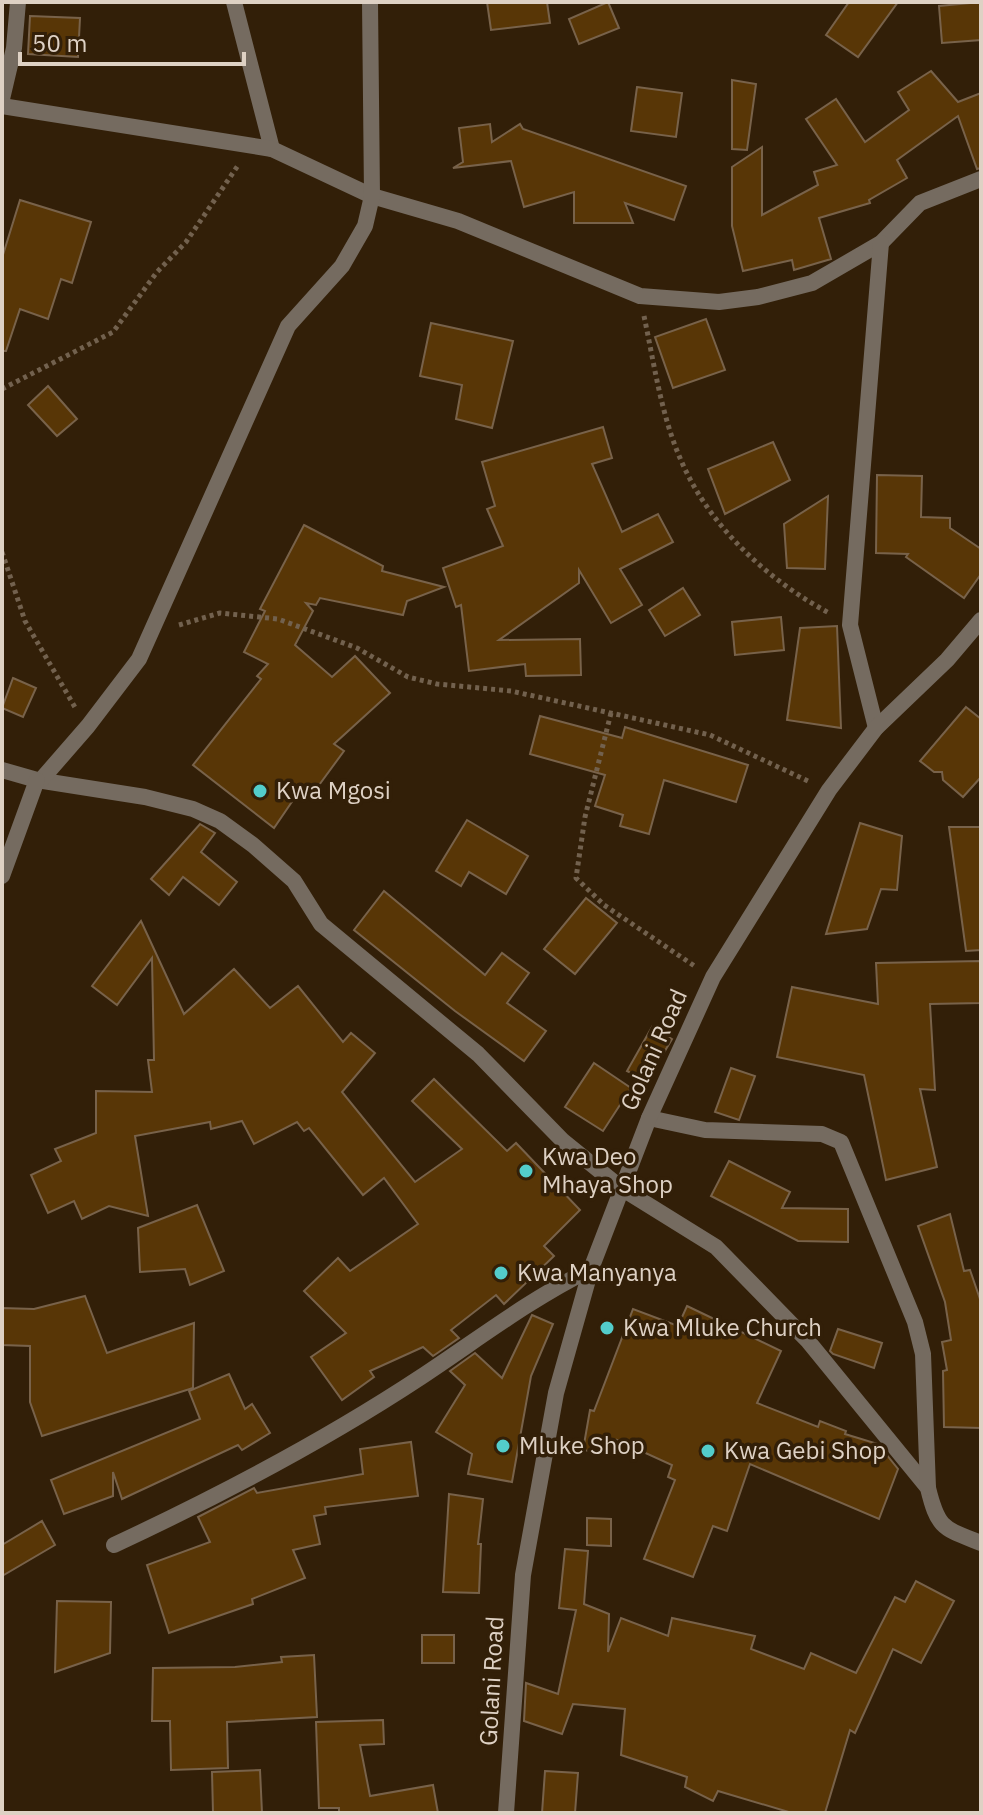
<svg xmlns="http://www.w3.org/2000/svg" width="983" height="1815" font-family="'IBM Plex Sans',sans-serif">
	<rect width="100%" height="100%" fill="#321f08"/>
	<g fill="#583606" stroke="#78624a" stroke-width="2">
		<polygon points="487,2 547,2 550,23 491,30"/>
		<polygon points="608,2 619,28 579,44 569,19"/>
		<polygon points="849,2 898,2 858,57 826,35"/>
		<polygon points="981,2 981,40 942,43 939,6"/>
		<polygon points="30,16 80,18 78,57 28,54"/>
		<polygon points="931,71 958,102 981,93 981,168 977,169 958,116 897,160 907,178 869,200 870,203 819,218 831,259 794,270 792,260 743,271 732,226 732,167 762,147 762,215 818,185 814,172 837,165 806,119 836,99 865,142 909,110 898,92"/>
		<polygon points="732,80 756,84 747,150 732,149"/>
		<polygon points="637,87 682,93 676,137 631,131"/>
		<polygon points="490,124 492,142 520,124 523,129 686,186 674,220 625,203 633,223 574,223 574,192 524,207 511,161 453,168 463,162 459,128"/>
		<polygon points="20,200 91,222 72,283 61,279 48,319 20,309 6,351 2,351 2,258"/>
		<polygon points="706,319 725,370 673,388 655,337"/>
		<polygon points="431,323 513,341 492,428 456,419 462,385 420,376"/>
		<polygon points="48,386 77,419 57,436 28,405"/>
		<polygon points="603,427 612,458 592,464 622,532 658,514 673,542 620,569 642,605 611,623 579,570 579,583 499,640 580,639 581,675 526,676 525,664 469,671 461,605 456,607 443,568 503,546 487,509 495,506 482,462"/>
		<polygon points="773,442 790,480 725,514 708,469"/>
		<polygon points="877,475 922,476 921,517 950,518 950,528 981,549 981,574 964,598 906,557 908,554 876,553"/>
		<polygon points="828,496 825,569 787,568 784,524"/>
		<polygon points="304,525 383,566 382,571 444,587 407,601 403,615 320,598 316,605 306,603 313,611 295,645 332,677 355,656 390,693 334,744 344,751 311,796 300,790 274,828 193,765 261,679 257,676 268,664 244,652 265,611 260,609"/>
		<polygon points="683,588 700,615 665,636 649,610"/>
		<polygon points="781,617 784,650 735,655 732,622"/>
		<polygon points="837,626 841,728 787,720 800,628"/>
		<polygon points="13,678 36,688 23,717 2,708"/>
		<polygon points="966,707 981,719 981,777 963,797 943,780 942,772 934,772 920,761"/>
		<polygon points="540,716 622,738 625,727 748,765 736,802 664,780 649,834 620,826 623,815 595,806 605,775 530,754"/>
		<polygon points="467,820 528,856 506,894 469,872 461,886 436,871"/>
		<polygon points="860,823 902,836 897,890 881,889 867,929 826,934"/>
		<polygon points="200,824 215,833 201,852 237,882 219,905 183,877 169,895 151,879"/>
		<polygon points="949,827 981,827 981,950 966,951"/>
		<polygon points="384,891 485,975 502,953 529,973 507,1003 546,1031 524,1061 455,1011 354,930"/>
		<polygon points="586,898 617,923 575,974 544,949"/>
		<polygon points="141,921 184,1014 234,969 270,1008 298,986 343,1042 351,1033 375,1053 342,1092 415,1182 462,1149 412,1101 434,1079 507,1151 516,1143 580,1210 544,1246 554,1256 504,1304 496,1295 451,1330 459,1338 436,1354 433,1356 423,1347 370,1371 374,1377 342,1400 311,1357 346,1333 304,1291 338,1258 350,1271 418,1224 384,1178 363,1195 309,1128 304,1131 297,1122 254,1144 242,1121 211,1129 210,1122 135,1136 148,1216 109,1206 82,1219 74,1201 48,1213 31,1175 61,1161 55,1149 96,1133 96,1091 152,1092 148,1060 154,1060 152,958 117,1005 92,986"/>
		<polygon points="981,961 981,1003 930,1004 935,1090 920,1089 937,1167 886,1180 864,1075 777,1057 792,987 878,1004 876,963"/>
		<polygon points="652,1027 672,1039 647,1081 627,1071"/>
		<polygon points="594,1063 631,1088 603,1131 565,1107"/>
		<polygon points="731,1068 755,1076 739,1120 715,1112"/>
		<polygon points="729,1161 790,1192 782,1208 848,1209 848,1242 798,1241 711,1196"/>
		<polygon points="197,1205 224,1271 190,1285 185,1269 140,1272 138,1228"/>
		<polygon points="950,1214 964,1271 970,1270 981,1302 981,1428 944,1427 943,1371 947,1370 942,1342 951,1340 945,1302 918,1226"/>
		<polygon points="85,1296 107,1353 194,1323 193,1388 42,1436 30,1402 30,1346 2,1345 2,1308 34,1309"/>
		<polygon points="687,1306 781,1351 757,1403 818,1427 820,1421 846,1431 845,1434 878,1444 898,1469 879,1519 750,1464 727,1531 713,1526 693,1577 644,1559 675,1480 668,1477 672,1465 617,1440 614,1455 583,1450 590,1410 594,1411 633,1309 678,1326"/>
		<polygon points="532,1315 553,1324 531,1376 512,1482 468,1474 472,1454 436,1432 465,1385 450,1371 475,1353 502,1378"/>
		<polygon points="838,1329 882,1343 874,1368 833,1354 830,1351"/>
		<polygon points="229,1374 245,1409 252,1404 270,1433 242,1450 238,1445 122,1499 113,1472 113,1496 64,1514 51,1480 200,1419 189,1391"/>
		<polygon points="411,1442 418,1496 325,1507 326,1514 314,1516 320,1544 293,1550 305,1578 252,1599 253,1604 169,1633 147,1565 210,1542 198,1517 254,1488 257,1493 363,1474 360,1449"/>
		<polygon points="449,1494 483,1499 478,1544 481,1544 479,1593 443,1592"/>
		<polygon points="587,1518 611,1519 611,1546 587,1545"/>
		<polygon points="42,1521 55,1545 2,1576 2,1545"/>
		<polygon points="565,1549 588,1551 584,1604 609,1614 608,1652 621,1618 668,1636 672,1618 755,1636 751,1649 804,1669 811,1653 856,1673 895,1597 905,1602 916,1581 954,1601 921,1663 893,1649 855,1733 850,1730 825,1813 792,1813 718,1791 713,1801 685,1787 687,1777 621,1755 625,1709 573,1704 562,1734 524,1721 526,1683 558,1694 576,1610 559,1608"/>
		<polygon points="57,1601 111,1602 110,1653 55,1672"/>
		<rect x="422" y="1635" width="32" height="28"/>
		<polygon points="314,1655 317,1717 227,1722 228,1768 171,1770 170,1721 152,1721 153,1668 235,1667 282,1662 281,1657"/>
		<polygon points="383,1720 384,1744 360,1745 370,1796 433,1785 438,1813 339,1813 339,1808 319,1808 316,1722"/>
		<polygon points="260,1770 262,1813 213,1813 212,1772"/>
		<polygon points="545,1771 578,1773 575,1813 542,1813"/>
	</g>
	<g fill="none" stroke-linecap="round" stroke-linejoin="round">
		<g stroke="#72614e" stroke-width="5" stroke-dasharray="4 4" stroke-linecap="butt">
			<path d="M 644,316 C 654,363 661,414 680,458 C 708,525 766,579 829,613"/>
			<polyline points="2,389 113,332 157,272 186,242 239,164"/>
			<polyline points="2,552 25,621 76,709"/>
			<polyline points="179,625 220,613 278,619 357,648 408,677 437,684 511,691 710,735 810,782"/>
			<polyline points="611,713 585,817 576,878 604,905 696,967"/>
		</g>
		<g stroke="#756b60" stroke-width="16">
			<polyline points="234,2 272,149"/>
			<polyline points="2,99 14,48 18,2"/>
			<polyline points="2,106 272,149 372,196 458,221 640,296 719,302 758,297 812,283 881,243 920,203 981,179"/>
			<polyline points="876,728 850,625 881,243"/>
			<path d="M 2,770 L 37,780 L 145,797 L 193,809 L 220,821 L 253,845 L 294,881 L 321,924 L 478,1054 L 563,1141 L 621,1188 L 716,1247 L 808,1341 L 928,1488 C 938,1529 943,1528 981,1543"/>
			<polyline points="41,780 88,726 139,659 288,326 342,266 365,226 372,196 370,2"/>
			<polyline points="2,876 37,780"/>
			<polyline points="649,1118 705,1130 822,1134 841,1142 915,1322 923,1354 928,1488"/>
			<path d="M 114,1545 C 219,1496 324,1441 421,1377 C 477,1340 530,1299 591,1269"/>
			<polyline points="506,1813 523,1575 556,1393 591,1269 649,1118 713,977 829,790 876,728 947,660 981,620"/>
		</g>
	</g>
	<g fill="#53cdcb" stroke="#321f08" stroke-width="3">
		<circle cx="260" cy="791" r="8"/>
		<circle cx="526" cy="1171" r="8"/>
		<circle cx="501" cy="1273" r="8"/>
		<circle cx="607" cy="1328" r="8"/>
		<circle cx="503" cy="1446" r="8"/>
		<circle cx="708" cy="1451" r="8"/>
	</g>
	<g text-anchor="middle" stroke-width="7" stroke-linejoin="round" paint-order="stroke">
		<g font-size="24" fill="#ded1c4" stroke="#321f08" text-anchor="start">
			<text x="276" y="799">Kwa Mgosi</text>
			<text x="542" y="1165">Kwa Deo<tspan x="542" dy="28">Mhaya Shop</tspan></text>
			<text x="517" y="1281">Kwa Manyanya</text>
			<text x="623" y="1336">Kwa Mluke Church</text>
			<text x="519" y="1454">Mluke Shop</text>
			<text x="724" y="1459">Kwa Gebi Shop</text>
		</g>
		<g font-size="24" fill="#ded1c4" stroke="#321f08">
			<text transform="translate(654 1050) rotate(-66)" y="8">Golani Road</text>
			<text transform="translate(492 1681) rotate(-87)" y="8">Golani Road</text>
		</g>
	</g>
	<rect width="983" height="1815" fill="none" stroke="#ded1c4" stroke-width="8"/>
	<path d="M20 52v12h224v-12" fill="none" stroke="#ded1c4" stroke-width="4"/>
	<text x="32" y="52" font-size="24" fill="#ded1c4" stroke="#321f08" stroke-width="6" paint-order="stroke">50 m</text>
</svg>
